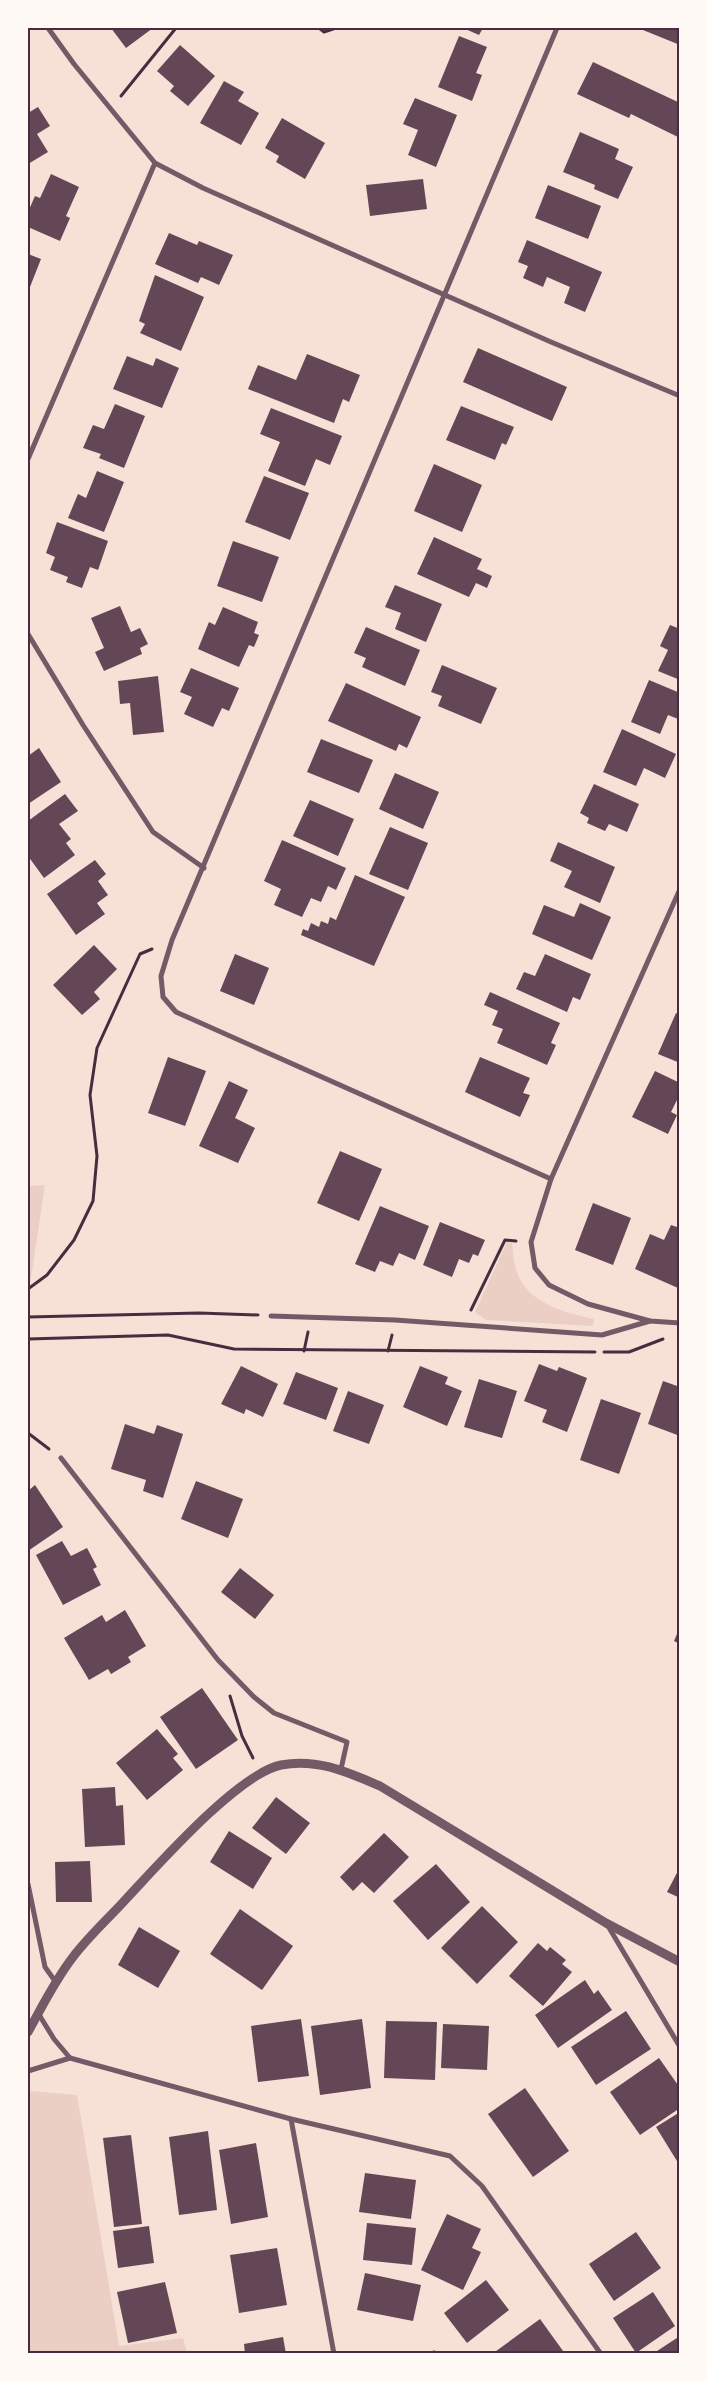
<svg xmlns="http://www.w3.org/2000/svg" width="707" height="2381" font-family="Helvetica,sans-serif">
	<rect width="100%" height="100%" fill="#f7e1d7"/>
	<g fill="#ebcfc5">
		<polygon points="45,1185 28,1298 28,1186"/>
		<path d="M 507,1242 L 512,1243 C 513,1250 513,1259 515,1266 C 524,1303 563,1312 594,1319 L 593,1326 L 486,1320 L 475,1312 Z"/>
		<polygon points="31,2091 77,2095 119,2346 183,2338 187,2353 28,2353 28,2097"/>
	</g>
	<g fill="#644757">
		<polygon points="111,28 153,28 126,48"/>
		<polygon points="463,28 483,28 479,35"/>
		<polygon points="638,28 680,28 680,45"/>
		<polygon points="459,36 487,47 476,73 482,75 472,101 438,87"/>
		<polygon points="180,45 215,76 188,106 170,91 174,86 157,71"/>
		<polygon points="593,62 680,103 680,138 631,114 629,118 577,94"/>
		<polygon points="224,81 244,92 238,101 259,113 241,145 200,123"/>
		<polygon points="415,98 457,115 436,167 408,155 418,130 403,124"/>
		<polygon points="38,107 50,126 37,134 48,152 28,164 28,113"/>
		<polygon points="282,118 325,143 305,179 276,162 279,156 265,148"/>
		<polygon points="580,132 619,149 615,159 633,167 618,199 594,189 595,185 563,172"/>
		<polygon points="51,174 79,187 66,216 70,218 60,241 28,227 28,212 35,196 40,198"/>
		<polygon points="423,179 427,209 370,216 366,185"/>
		<polygon points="548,185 601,206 588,239 535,218"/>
		<polygon points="169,233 197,245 199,241 233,255 219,285 201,277 198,283 155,264"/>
		<polygon points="527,240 602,272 585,312 564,303 570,287 547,277 543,287 523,278 528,266 518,262"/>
		<polygon points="28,254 41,259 28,292"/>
		<polygon points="155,275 204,297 181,351 140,333 145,324 139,321"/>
		<polygon points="478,348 567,387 552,421 463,382"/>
		<polygon points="307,354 360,375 349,402 343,399 334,423 248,389 258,365 296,380"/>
		<polygon points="127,356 153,366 156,358 179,368 162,408 113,389"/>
		<polygon points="115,404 145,416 124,468 99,458 101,454 83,448 93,425 104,429"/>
		<polygon points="461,406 514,427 506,445 502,443 495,460 446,440"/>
		<polygon points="271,408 342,436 330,465 316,459 305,486 268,471 280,442 260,434"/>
		<polygon points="434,464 482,485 462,532 414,511"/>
		<polygon points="97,471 124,482 104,532 68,518 78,494 86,498"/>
		<polygon points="264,476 309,493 290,540 245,522"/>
		<polygon points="57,522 108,541 98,570 90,567 82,588 66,582 68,577 50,570 55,557 46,553"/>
		<polygon points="434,537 482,559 477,569 492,576 487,588 476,583 469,597 417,574"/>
		<polygon points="233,541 279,557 262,602 217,586"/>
		<polygon points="395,585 442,604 426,642 395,629 401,613 385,607"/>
		<polygon points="120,606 131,632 140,628 148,644 140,648 142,654 104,671 95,652 104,648 91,618"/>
		<polygon points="223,607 258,622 254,633 259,635 254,647 249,645 239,667 198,649 209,622 215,625"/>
		<polygon points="670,625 680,629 680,680 658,671 668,650 660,646"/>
		<polygon points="366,627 420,650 405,686 362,667 366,658 354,653"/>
		<polygon points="442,665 497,688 481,724 438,706 442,696 431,692"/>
		<polygon points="191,668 239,688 229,711 222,708 213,727 184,714 192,697 180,692"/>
		<polygon points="158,676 164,732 133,735 130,703 120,704 118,681"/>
		<polygon points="649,680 680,693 678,719 668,715 660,734 631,722"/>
		<polygon points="346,683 421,717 407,748 399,744 396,751 328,721"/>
		<polygon points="622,729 676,754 665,778 644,768 636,786 603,772"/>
		<polygon points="321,739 373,760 359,793 307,772"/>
		<polygon points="39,748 61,782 28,804 28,756"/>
		<polygon points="395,773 439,792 423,829 379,809"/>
		<polygon points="594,784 639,804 627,832 609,824 605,831 587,823 589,818 580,813"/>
		<polygon points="65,794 78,811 59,824 71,839 66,843 75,855 44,878 28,856 28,821"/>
		<polygon points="310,800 354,819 338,856 293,836"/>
		<polygon points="390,827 428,843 408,890 369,874"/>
		<polygon points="282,840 346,868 336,890 328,886 321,902 311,898 302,917 274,905 281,889 264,881"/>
		<polygon points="558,842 615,867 600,903 564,887 572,871 550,861"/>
		<polygon points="95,860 106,874 98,881 108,895 97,903 105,914 76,935 47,894"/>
		<polygon points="355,875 405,897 374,966 301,935 303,929 308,931 311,923 319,927 321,921 328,924 330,917 336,920"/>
		<polygon points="580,903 611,917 592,960 532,934 544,905 574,917"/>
		<polygon points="94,945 117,969 94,992 100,999 82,1015 53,985"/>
		<polygon points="235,954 269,968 254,1005 220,991"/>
		<polygon points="545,954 591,974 580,1000 573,997 567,1012 516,989 524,972 535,976"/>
		<polygon points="490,992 560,1023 551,1043 556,1045 547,1065 497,1043 503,1029 492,1025 498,1011 484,1005"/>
		<polygon points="676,1013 680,1015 680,1063 658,1054"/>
		<polygon points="168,1057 206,1071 185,1126 148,1113"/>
		<polygon points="480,1057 530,1078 523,1093 530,1095 520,1117 465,1092"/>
		<polygon points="655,1071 680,1083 680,1094 671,1112 677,1115 668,1134 632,1117"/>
		<polygon points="229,1081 248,1090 235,1118 255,1128 238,1163 199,1146"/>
		<polygon points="340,1151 382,1169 359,1221 317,1203"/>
		<polygon points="593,1203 631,1218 613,1265 575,1250"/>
		<polygon points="380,1206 429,1226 415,1260 399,1253 393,1266 380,1261 375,1272 355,1264"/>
		<polygon points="440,1222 485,1240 478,1256 473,1254 469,1263 459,1259 452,1277 423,1265"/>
		<polygon points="671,1225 680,1228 678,1288 635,1269 650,1234 664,1240"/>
		<polygon points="539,1364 557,1371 559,1367 587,1378 567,1432 542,1422 547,1410 524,1401"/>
		<polygon points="241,1366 278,1384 263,1417 246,1409 244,1414 221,1404"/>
		<polygon points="420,1366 448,1377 445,1384 462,1391 447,1426 403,1407"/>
		<polygon points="296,1372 338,1388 326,1420 283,1404"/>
		<polygon points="479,1379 517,1391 502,1438 464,1427"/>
		<polygon points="663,1381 680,1387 680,1436 648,1424"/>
		<polygon points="348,1391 384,1405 369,1444 333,1431"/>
		<polygon points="601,1399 641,1413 619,1474 580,1460"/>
		<polygon points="125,1424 154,1434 157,1425 183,1434 163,1498 143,1491 146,1480 111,1469"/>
		<polygon points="196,1481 243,1499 228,1538 181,1519"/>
		<polygon points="35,1485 63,1527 28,1551 28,1491"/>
		<polygon points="62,1541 71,1556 87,1548 97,1567 93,1569 101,1585 63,1605 36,1555"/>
		<polygon points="240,1568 274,1595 255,1619 221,1592"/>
		<polygon points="125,1610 146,1646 128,1657 131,1662 111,1674 108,1669 89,1680 64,1638 102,1615 106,1622"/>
		<polygon points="680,1627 680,1644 674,1641"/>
		<polygon points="202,1688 238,1740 196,1769 160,1717"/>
		<polygon points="157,1729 178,1754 173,1758 183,1770 147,1800 116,1763"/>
		<polygon points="115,1787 116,1806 123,1805 125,1845 85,1847 82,1789"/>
		<polygon points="276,1797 310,1823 286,1854 252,1828"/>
		<polygon points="229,1831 272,1858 253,1889 210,1862"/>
		<polygon points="384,1833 409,1857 374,1893 362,1882 353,1891 340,1877"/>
		<polygon points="90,1861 92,1902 56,1902 55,1862"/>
		<polygon points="436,1864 470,1902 428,1940 393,1901"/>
		<polygon points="680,1867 680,1898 667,1892"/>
		<polygon points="482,1906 518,1942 477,1984 441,1948"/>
		<polygon points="240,1909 293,1946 262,1990 210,1954"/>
		<polygon points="139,1927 180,1951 158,1988 118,1965"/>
		<polygon points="538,1943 547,1951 550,1947 566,1960 562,1964 572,1972 543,2006 509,1976"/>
		<polygon points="585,1980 594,1994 598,1990 612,2010 558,2048 535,2015"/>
		<polygon points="626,2011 651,2049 596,2085 571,2047"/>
		<polygon points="301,2019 309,2076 258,2082 251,2026"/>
		<polygon points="362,2019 371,2088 320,2095 311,2026"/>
		<polygon points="386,2021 437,2022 435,2080 384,2078"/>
		<polygon points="443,2024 489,2026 487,2070 441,2068"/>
		<polygon points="659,2058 680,2088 680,2108 640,2135 610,2092"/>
		<polygon points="525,2088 569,2151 533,2177 488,2114"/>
		<polygon points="680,2112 680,2166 656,2127"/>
		<polygon points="208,2131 217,2210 179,2215 169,2137"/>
		<polygon points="131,2135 142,2224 114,2227 103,2138"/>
		<polygon points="256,2143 268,2217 231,2224 219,2150"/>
		<polygon points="365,2173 416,2180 411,2219 359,2212"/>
		<polygon points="447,2214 481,2229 472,2248 481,2252 463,2290 421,2270"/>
		<polygon points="367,2223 416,2228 412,2265 363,2260"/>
		<polygon points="149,2226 154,2263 118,2268 113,2231"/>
		<polygon points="636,2232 661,2268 614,2301 589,2264"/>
		<polygon points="277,2248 287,2305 239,2313 230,2255"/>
		<polygon points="365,2273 421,2285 413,2321 357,2310"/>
		<polygon points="486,2280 509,2310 467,2343 444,2313"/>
		<polygon points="165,2282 177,2333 128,2343 117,2292"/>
		<polygon points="653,2292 675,2326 636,2353 613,2318"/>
		<polygon points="540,2319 563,2351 560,2354 492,2354"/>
		<polygon points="680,2336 680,2354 659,2354 657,2351"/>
		<polygon points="283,2337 286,2354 245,2354 244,2344"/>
	</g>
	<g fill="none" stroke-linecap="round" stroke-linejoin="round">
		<g stroke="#4a2c40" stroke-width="3">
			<polyline points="319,28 324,32 336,28"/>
			<polyline points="121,96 176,28"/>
			<polyline points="28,1289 47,1275 74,1240 93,1201 97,1156 90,1095 97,1048 140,954 152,949"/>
			<polyline points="471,1310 505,1240 516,1241"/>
			<polyline points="28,1317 199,1313 258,1315"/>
			<polyline points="28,1339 168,1335 234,1349 595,1352"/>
			<polyline points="304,1351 308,1332"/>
			<polyline points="388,1351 392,1335"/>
			<polyline points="604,1352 629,1352 663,1339"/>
			<polyline points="28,1433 49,1449"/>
			<polyline points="230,1696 242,1736 253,1758"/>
		</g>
		<g stroke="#755966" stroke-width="5">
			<polyline points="48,28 74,64 155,163 203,188 551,342 680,396"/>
			<polyline points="28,459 155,163"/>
			<polyline points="28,634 83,725 153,832 204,868"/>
			<polyline points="680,889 551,1179 531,1242 535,1268 549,1285 588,1304 650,1321 680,1323"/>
			<polyline points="551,1179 176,1012 163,997 161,976 172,940 557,28"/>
			<polyline points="271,1316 395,1320 602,1335 650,1321"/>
			<polyline points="61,1458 218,1660 254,1697 274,1713 347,1742 341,1769"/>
			<polyline points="28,1884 45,1967 55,1981"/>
			<polyline points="608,1926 680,2047"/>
			<polyline points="38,2013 54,2039 70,2058"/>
			<polyline points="28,2071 70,2058 291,2119 450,2156 482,2186 601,2354"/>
			<polyline points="291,2119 334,2354"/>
			<polyline points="433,2354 434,2353"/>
		</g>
		<path stroke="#755966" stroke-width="9" d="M 28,2032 C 42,2007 55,1980 73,1957 C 89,1936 109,1918 127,1898 C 159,1864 238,1774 281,1765 C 317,1758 347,1772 380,1786 L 606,1923 L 680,1962"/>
	</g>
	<rect width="707" height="2381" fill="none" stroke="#fffaf5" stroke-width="58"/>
	<rect x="29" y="29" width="649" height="2323" fill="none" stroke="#4a2c40" stroke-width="2"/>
</svg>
